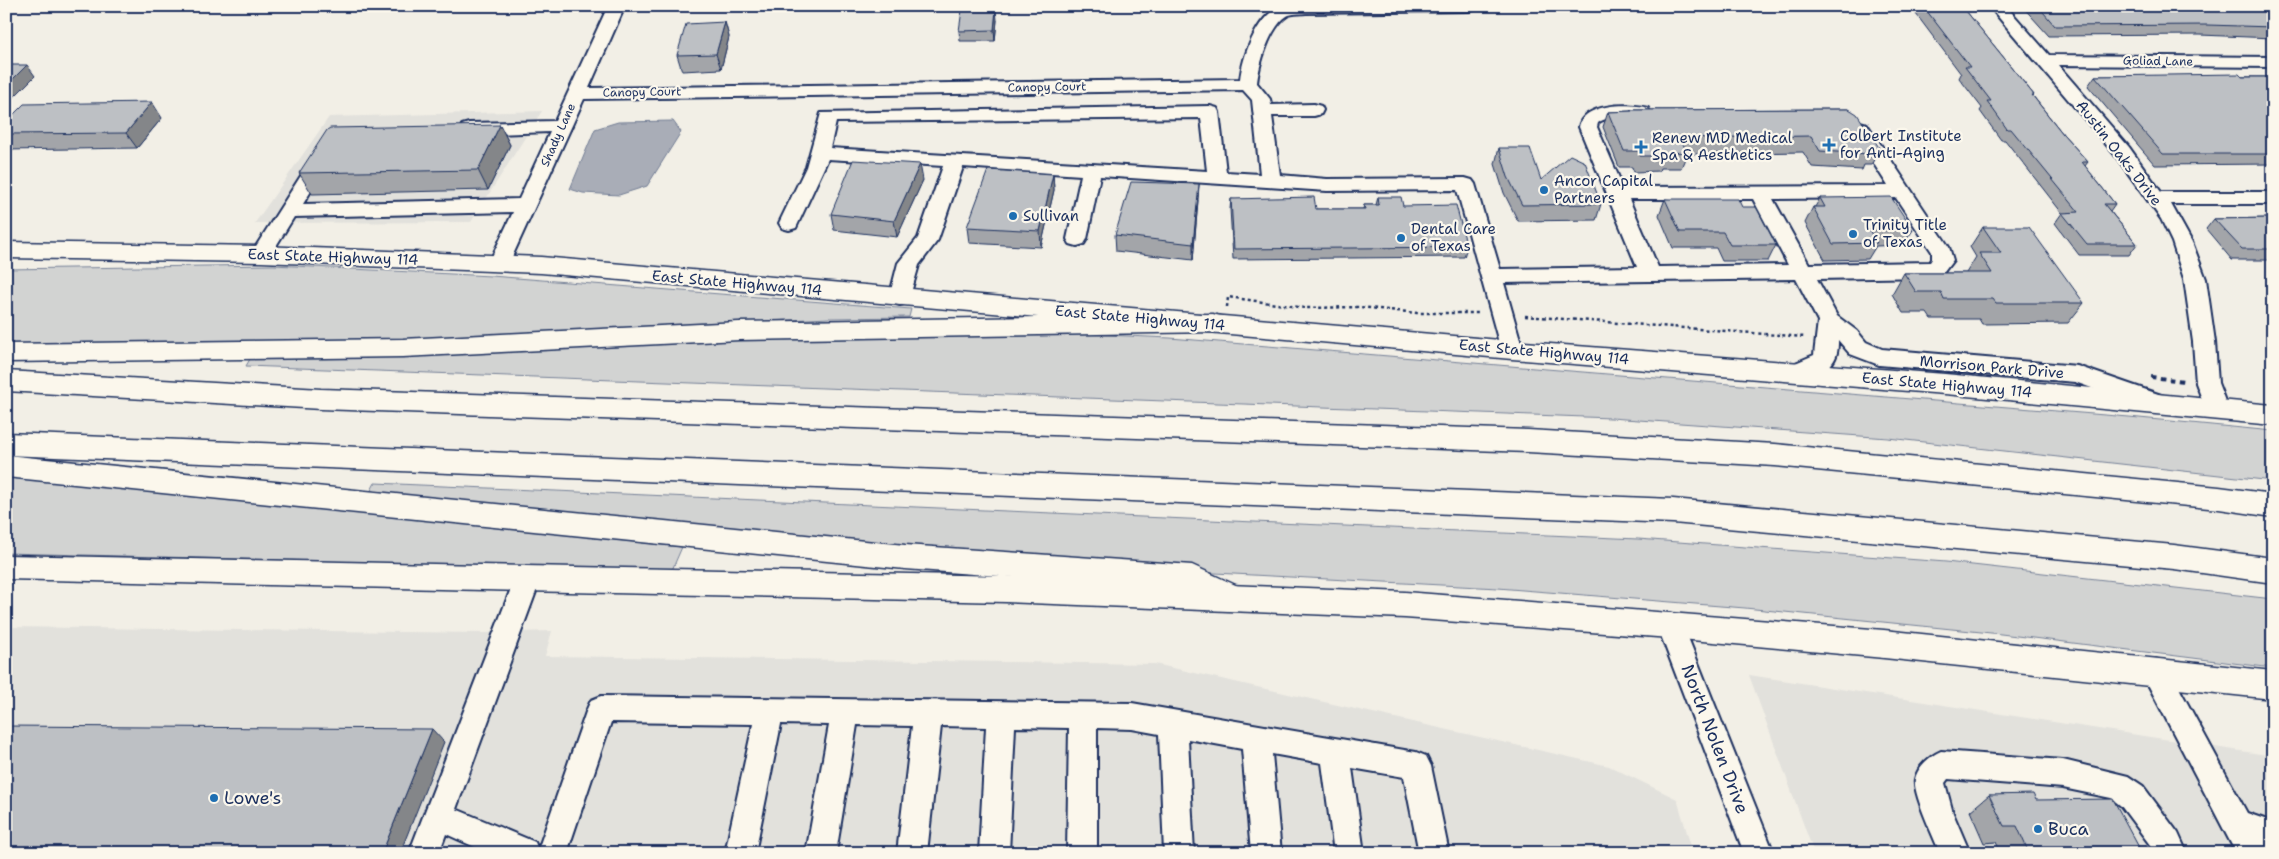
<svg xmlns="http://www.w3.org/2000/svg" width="2279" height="859" font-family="'Shantell Sans',sans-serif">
	<rect width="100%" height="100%" fill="#f2efe6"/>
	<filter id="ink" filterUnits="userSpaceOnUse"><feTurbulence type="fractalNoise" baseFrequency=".02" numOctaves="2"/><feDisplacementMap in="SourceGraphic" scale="10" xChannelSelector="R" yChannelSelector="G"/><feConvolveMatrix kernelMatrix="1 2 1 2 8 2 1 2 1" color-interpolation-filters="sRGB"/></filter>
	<g filter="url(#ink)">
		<g fill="#e2e1dc">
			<polygon points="542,111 471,222 255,223 329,117"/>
			<polygon points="6,627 484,633 552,631 545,656 1155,664 1609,766 1677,799 1693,853 6,853"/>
			<polygon points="1749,675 2273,756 2273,853 1814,853"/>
		</g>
		<g fill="#d2d3d2" stroke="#768198">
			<polygon points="273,265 491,276 911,309 909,317 828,318 451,337 214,346 6,346 6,269"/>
			<polygon points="1018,331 1170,338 2129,417 2273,431 2273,481 1888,438 1611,418 246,366 250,359 653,340"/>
			<polygon points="6,476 682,547 672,570 6,553"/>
			<polygon points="375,483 1638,539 1946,562 2273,599 2273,668 2001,634 1745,608 1498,588 1139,569 369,494"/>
		</g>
		<polygon fill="#a9adb7" stroke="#707b93" points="673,121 681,132 647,186 619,195 583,193 570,189 595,129 618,122"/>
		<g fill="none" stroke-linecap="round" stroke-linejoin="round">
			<g stroke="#1b2f5e" stroke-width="4">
				<g id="minor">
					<path d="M 608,6 L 625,6 L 589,88 L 1240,79 C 1243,56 1256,18 1279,7 L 1476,6 L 1474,10 L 1468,11 L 1306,13 C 1300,14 1292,13 1287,16 C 1270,27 1259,64 1257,83 L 1270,99 L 1271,105 L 1314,104 L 1321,106 L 1323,110 L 1321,114 L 1314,116 L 1272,116 L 1280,175 L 1327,179 L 1465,178 L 1472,180 L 1475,184 L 1500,269 L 1637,267 L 1579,127 C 1583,103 1629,103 1648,108 L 1650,112 L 1648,116 C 1632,120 1611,113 1598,123 L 1597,127 L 1623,187 L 1888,186 L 1851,128 L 1853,124 L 1860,122 L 1867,124 L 1949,247 L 1953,260 L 1944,272 L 1927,277 L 1817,279 L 1837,316 L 1857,331 L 1866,342 L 1882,349 L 2077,366 L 2164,396 L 2168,402 L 2164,408 L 2156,411 L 2075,382 L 1879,365 L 1850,354 L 1838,340 C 1838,345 1838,351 1836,356 C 1830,373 1802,384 1786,379 L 1783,373 L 1786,367 L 1814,355 L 1818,321 L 1796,279 L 1504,283 L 1523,350 L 1520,356 L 1512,358 L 1504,356 L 1501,350 L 1457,190 L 1327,191 L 1100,176 L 1087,239 L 1084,244 L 1077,246 L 1070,244 L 1067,239 L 1081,175 L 963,167 L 938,240 L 919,265 L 908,303 L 900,305 L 892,303 L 889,298 L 898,263 L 918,238 L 943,166 L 828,159 L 796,228 L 789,230 L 782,228 L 779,223 L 806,167 L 821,113 L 1210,106 L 1217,108 L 1219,112 L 1226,172 L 1260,174 L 1252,100 L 1243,90 L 584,99 L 507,268 L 500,270 L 493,268 L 489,263 L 513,212 L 294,217 L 268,259 L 261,261 L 254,259 L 251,254 L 316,152 L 323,150 L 330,152 L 333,156 L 303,204 L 519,199 L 550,132 L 469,135 L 462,133 L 460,129 L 462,125 L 469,123 L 555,121 ZM 1201,118 L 1207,171 L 830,148 L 836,122 ZM 1896,198 L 1932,252 L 1932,259 L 1930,262 L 1809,264 L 1773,199 ZM 1629,199 L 1753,199 L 1788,265 L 1658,267 Z"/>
					<polygon points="1989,6 2006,6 2049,55 2273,57 2273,67 2058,65 2129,147 2161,192 2273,192 2273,204 2171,204 2192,242 2206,279 2215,342 2218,383 2228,409 2224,415 2216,418 2208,415 2196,383 2193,342 2184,279 2172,242 2161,219 2115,155"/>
					<polygon points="528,567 537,570 541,578 456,809 535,842 538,850 587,709 591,700 601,696 1132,703 1416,752 1426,756 1431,766 1449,853 1419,853 1404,777 1352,768 1364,853 1334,853 1322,763 1272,754 1281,853 1251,853 1242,749 1188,739 1194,853 1164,853 1159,734 1132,729 1097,728 1097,853 1067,853 1069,728 1015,727 1009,853 979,853 986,727 941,726 927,853 897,853 912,726 857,725 836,853 806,853 829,725 781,724 755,853 725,853 753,724 611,722 567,853 488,853 446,834 439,853 409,853 515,578 519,570"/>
					<polygon points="1670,613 1680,617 1683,625 1774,853 1744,853 1657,625 1660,617"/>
					<polygon points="2155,659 2165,662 2247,813 2273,822 2273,852 2267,849 2268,853 2236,853 2141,671 2145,662"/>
					<path d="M 1941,751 L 2063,760 L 2128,776 L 2143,786 L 2178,833 L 2187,853 L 2156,853 L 2121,806 L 2111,798 L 2063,788 L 1948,779 L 1945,783 L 1953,813 L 1970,853 L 1940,853 C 1934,838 1912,792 1915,779 C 1918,766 1930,756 1941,751 Z"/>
				</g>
			</g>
			<g stroke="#1b2f5e" stroke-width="3">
				<g id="major">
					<polygon points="6,242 261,246 541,257 1512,341 1945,374 2273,405 2273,425 1945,394 1512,359 541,273 261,262 6,258"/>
					<polygon points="6,555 1006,576 1405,592 1884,630 2273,671 2273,699 1884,658 1670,638 1405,618 1006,602 6,579"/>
				</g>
			</g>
			<g stroke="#1b2f5e" stroke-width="3">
				<g id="highway">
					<polygon points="1213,314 1222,317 1226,323 1222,329 1213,332 739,340 403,357 6,362 6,344 403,339 739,322"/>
					<polygon points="6,371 321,389 1528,430 1775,444 2219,487 2273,494 2273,517 2219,509 1775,466 1528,452 321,409 6,391"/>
					<polygon points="6,433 1673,499 2174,545 2273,558 2273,583 2174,569 1673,523 6,455"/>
					<polygon points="6,455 905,545 1192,565 1242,588 1246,597 1242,606 1231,610 1188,590 905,569 6,477"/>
				</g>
			</g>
			<g stroke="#1b2f5e" stroke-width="2.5" stroke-dasharray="3 3" stroke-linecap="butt">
				<polyline points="1227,307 1228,297 1305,308 1360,307 1417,313 1479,313"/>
				<polyline points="1525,316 1805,337"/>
			</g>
			<polyline stroke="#1b2f5e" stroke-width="4" stroke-dasharray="4.5 4.5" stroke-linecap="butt" points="2151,377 2184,381"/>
			<use href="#minor" fill="#fbf7ec" fill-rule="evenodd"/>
			<use href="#major" fill="#fbf7ec" fill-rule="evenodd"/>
			<use href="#highway" fill="#fbf7ec" fill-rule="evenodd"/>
		</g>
		<g fill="#a3a5a9" stroke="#1b2f5e">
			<polygon points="1906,6 1962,6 2034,95 2033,96 2063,134 2088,162 2085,166 2115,204 2110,211 2137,244 2129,255 2079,255 2055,223 2062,213 2005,140 2001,140 1980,111 1982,108 1959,78 1961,74 1913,10 1909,10"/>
			<polygon points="2022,6 2273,6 2273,38 2200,35 2049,36"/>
			<polygon points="997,20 995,41 960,41 959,31"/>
			<polygon points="725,22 729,37 721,69 682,71 677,55"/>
			<polygon points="6,65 35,76 14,97 6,97"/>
			<polygon points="2095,76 2273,77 2273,164 2155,165 2088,86"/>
			<polygon points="1849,109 1880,149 1871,165 1864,165 1862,170 1812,167 1803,152 1687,154 1681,168 1660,168 1659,171 1634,172 1632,167 1619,167 1603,127 1608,112 1630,111 1631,110"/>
			<polygon points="162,118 137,148 7,150 6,149 6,122"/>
			<polygon points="500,125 510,145 488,190 312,194 299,173"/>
			<polygon points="1499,148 1541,180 1601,204 1596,220 1518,221 1504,193 1495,164"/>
			<polygon points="1053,174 1054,190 1041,247 969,243 967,227"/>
			<polygon points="923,180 897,237 834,230 831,214"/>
			<polygon points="1378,197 1403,206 1467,247 1464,257 1233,259 1230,209 1231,199 1316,209 1363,209 1364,205 1376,205"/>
			<polygon points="1820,198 1913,230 1903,245 1876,246 1868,259 1825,260 1805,223 1813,207 1815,207"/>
			<polygon points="1665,199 1742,207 1776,245 1768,261 1722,261 1716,248 1673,248 1659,215"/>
			<polygon points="1198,200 1193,260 1116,251 1115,235"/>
			<polygon points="2273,216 2273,260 2232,260 2206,229 2214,219 2270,218"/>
			<polygon points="1983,227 2084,303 2068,323 1982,324 1979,319 1931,319 1927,313 1903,313 1892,294 1904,273 1966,273 1976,257 1970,247"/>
			<polygon points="1989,795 2036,800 2142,853 2001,853 1996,842 1984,843 1970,811"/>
		</g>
		<g fill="#848689" stroke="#1b2f5e">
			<polygon points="996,9 997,20 995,41 994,30"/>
			<polygon points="725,22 729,37 721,69 716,54"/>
			<polygon points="27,65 35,76 14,97 6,86"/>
			<polygon points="152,102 162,118 137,148 126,133"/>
			<polygon points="500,125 510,145 488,190 478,170"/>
			<polygon points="920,164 923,180 897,237 894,221"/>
			<polygon points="1053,174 1054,190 1041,247 1040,231"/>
			<polygon points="1199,184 1198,200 1193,260 1193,244"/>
			<polygon points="432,729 444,742 400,853 382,853"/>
		</g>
		<g fill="#bdc0c4" stroke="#1b2f5e">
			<polygon points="1923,6 1962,6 2034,95 2032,95 2063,134 2088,162 2082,162 2115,204 2104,204 2137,244 2087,244 2062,213 2079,212 2011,129 2007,129 1987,101 1991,101 1965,67 1970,67"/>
			<polygon points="2038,6 2273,6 2273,27 2207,25 2055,26"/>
			<polygon points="996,9 994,30 959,31 962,10"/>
			<polygon points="725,22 716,54 677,55 686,24"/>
			<polygon points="6,65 27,65 6,86"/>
			<polygon points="2239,74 2242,77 2273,77 2273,154 2163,154 2095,76"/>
			<polygon points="152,102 126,133 6,134 6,122 24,104"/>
			<polygon points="1849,109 1857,114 1880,149 1867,149 1870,154 1820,151 1811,136 1680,138 1687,152 1664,153 1665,156 1640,156 1638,151 1624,151 1608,112 1632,111 1631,110"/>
			<polygon points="500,125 478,170 299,173 327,130 330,128"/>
			<polygon points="1499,148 1530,148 1541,180 1570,155 1585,162 1601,204 1522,205 1508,177"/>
			<polygon points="853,160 920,164 894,221 831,214"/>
			<polygon points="988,170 1053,174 1040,231 967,227"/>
			<polygon points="1131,182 1199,184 1193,244 1115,235"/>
			<polygon points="1314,197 1316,209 1365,209 1364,205 1379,205 1378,197 1401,197 1403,206 1456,205 1467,247 1234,249 1231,199"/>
			<polygon points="1891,197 1913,230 1869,230 1877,243 1833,244 1813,207 1825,207 1820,198"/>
			<polygon points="1665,199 1738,199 1742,207 1756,207 1776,245 1730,245 1723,232 1680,232"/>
			<polygon points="2273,218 2273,249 2242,249 2214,219"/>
			<polygon points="1983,227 2029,227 2084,303 1996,303 1993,299 1944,299 1941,292 1916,292 1904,273 1992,273 1979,253 2001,253"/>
			<polygon points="6,726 432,729 382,853 6,853"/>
			<polygon points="2033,794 2036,800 2113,799 2142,853 2029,853 2017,826 2004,826 1989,795"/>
		</g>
	</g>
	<g fill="#1f6fb2" stroke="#fbf7ec" stroke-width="2">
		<path d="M1826.5 137.5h5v5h5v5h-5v5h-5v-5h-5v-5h5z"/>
		<path d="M1638.5 139.5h5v5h5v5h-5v5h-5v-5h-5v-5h5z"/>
		<circle cx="1544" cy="190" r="5"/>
		<circle cx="1013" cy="216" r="5"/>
		<circle cx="1853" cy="234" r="5"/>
		<circle cx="1401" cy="238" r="5"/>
		<circle cx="214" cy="798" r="5"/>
		<circle cx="2038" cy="829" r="5"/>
	</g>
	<g text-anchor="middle" stroke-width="4.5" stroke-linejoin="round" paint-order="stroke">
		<g font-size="12" fill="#1b2f5e" stroke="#fbf7ec">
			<text transform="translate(2158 61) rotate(1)" y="4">Goliad Lane</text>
			<text transform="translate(1047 87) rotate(-1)" y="4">Canopy Court</text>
			<text transform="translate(642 92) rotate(-1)" y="4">Canopy Court</text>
			<text transform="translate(558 135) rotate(-66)" y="4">Shady Lane</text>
		</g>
		<g font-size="15" fill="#1b2f5e" stroke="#fbf7ec" text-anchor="start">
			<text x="1840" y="141">Colbert Institute<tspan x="1840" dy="17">for Anti-Aging</tspan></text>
			<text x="1652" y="143">Renew MD Medical<tspan x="1652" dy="17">Spa &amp; Aesthetics</tspan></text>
			<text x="1554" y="186">Ancor Capital<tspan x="1554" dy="17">Partners</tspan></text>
			<text x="1023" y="221">Sullivan</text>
			<text x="1863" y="230">Trinity Title<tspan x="1863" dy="17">of Texas</tspan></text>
			<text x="1411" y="234">Dental Care<tspan x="1411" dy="17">of Texas</tspan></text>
		</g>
		<g font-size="15" fill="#1b2f5e" stroke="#fbf7ec">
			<text transform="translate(2119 153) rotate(52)" y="5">Austin Oaks Drive</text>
			<text transform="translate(333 257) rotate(2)" y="5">East State Highway 114</text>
			<text transform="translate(737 283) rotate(5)" y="5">East State Highway 114</text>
			<text transform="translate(1140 318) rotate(5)" y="5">East State Highway 114</text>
			<text transform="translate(1544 352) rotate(5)" y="5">East State Highway 114</text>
			<text transform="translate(1992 367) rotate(5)" y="5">Morrison Park Drive</text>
			<text transform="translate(1947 385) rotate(5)" y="5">East State Highway 114</text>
		</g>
		<g font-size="18" fill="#1b2f5e" stroke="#fbf7ec">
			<text transform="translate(1715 739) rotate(69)" y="6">North Nolen Drive</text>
		</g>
		<g font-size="18" fill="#1b2f5e" stroke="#fbf7ec" text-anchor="start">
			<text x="224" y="804">Lowe's</text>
			<text x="2048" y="835">Buca</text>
		</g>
	</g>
	<rect width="2279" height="859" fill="none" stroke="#fbf7ec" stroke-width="25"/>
	<rect x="12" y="12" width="2254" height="834" fill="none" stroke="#1b2f5e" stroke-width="2" filter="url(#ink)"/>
</svg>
